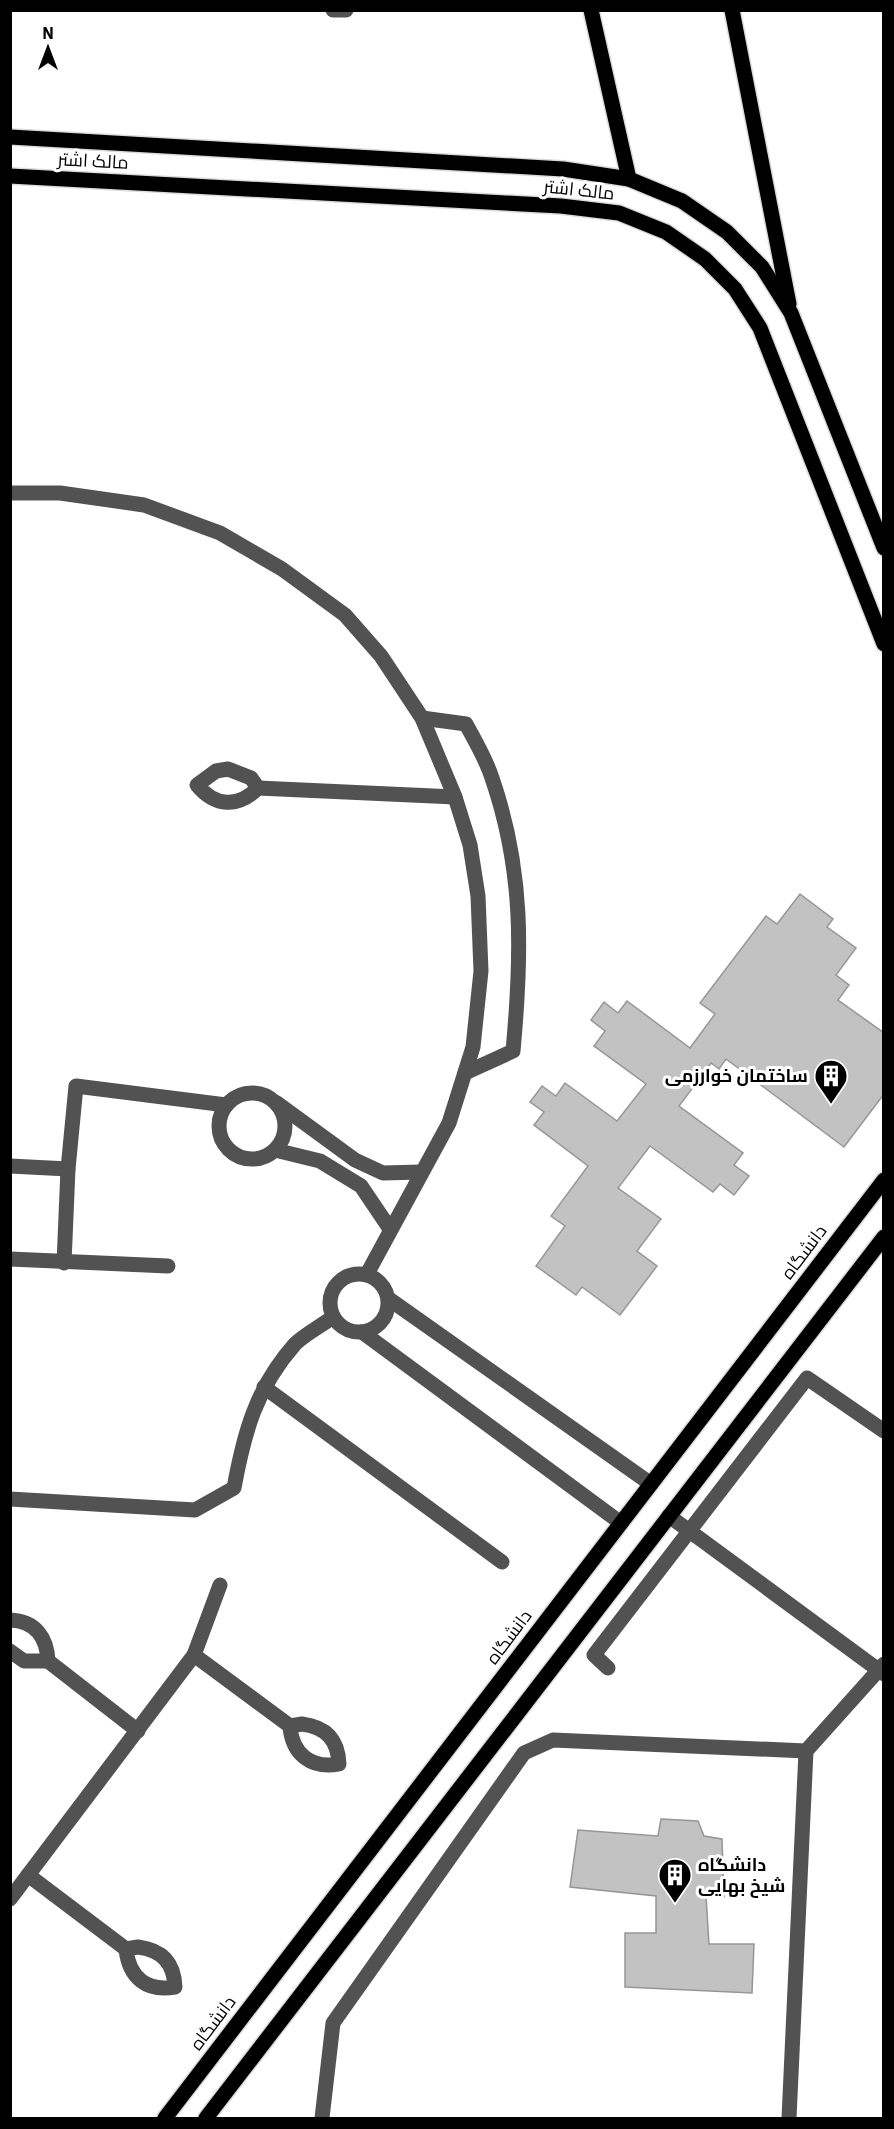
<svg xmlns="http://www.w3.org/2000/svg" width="894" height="2129" font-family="'IBM Plex Sans',Cairo,sans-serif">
	<rect width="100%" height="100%" fill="#fff"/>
	<g fill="#c2c2c2" stroke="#969696" stroke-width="1.5">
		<polygon points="800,894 833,919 827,927 856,948 836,975 849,985 838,1000 884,1033 884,1094 844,1147 726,1059 719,1069 711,1063 679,1106 743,1153 734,1165 749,1176 734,1195 720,1184 713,1192 650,1146 618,1188 661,1219 637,1251 657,1266 620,1315 582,1287 576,1295 536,1266 565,1226 551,1216 588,1166 534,1125 544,1112 530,1102 542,1086 556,1096 565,1083 617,1121 646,1084 594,1046 605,1031 591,1020 604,1002 618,1013 627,1001 690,1048 715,1014 700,1003 766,916 777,924"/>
		<polygon points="661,1819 698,1821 704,1836 722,1839 724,1897 706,1896 709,1944 754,1944 752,1993 625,1987 625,1933 656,1933 656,1896 570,1887 578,1830 658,1836"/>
	</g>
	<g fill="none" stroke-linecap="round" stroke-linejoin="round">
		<g stroke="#dbdbdb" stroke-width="18">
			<g id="major">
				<polyline points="591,10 629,179"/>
				<polyline points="732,10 789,304"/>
				<polyline points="10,137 563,169 629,179 682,201 727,232 762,267 791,313 884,548"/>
				<polyline points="10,176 561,206 619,213 666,232 705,259 735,289 760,328 884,644"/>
				<polyline points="165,2118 884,1180"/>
				<polyline points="206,2118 884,1237"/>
			</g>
		</g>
		<g stroke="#525252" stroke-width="15">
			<polyline points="333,10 346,10"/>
			<polyline points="10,493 60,493 144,505 220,533 282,569 345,615 381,656 422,718 455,797 470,845 478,896 481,971 473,1047 449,1123 367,1274"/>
			<path d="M 422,718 L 466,724 C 475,741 486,759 492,778 C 524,871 522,954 513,1051 L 465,1073"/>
			<path d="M 228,769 L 251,778 L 258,788 C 238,808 215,807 197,785 L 216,771 Z"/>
			<polyline points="258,788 455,797"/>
			<circle cx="252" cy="1126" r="33"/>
			<polyline points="277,1103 355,1160 383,1173 421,1172"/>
			<polyline points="275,1150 320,1161 361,1186 390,1229"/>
			<polyline points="10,1166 68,1169 76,1086 226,1105"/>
			<polyline points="10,1259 168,1266"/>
			<polyline points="64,1263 68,1169"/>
			<circle cx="359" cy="1303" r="29"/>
			<polyline points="389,1299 651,1484"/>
			<polyline points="362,1332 621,1523"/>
			<polyline points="264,1387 502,1562"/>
			<path d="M 10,1499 L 195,1510 L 234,1488 C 244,1433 256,1388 295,1344 C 305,1334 321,1326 333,1317"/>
			<polyline points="669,1516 884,1674"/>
			<path d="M 10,1620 C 35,1621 47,1637 48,1661 L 24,1661 L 10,1651"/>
			<polyline points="194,1655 290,1726"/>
			<polyline points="48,1661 138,1731"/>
			<polyline points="608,1668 594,1655 807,1378 884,1431"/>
			<path d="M 302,1724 C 326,1727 338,1740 339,1764 C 312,1769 292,1755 290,1726 Z"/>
			<polyline points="28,1875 126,1949"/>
			<polyline points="10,1899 194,1655 220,1585"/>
			<path d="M 138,1947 C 162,1950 174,1963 175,1987 C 147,1992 129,1978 126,1949 Z"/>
			<polyline points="322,2118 333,2023 524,1753 553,1740 806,1751 884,1664"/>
			<polyline points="789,2118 806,1751"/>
		</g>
		<use href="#major" stroke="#000" stroke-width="15"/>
	</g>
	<defs>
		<g id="building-pin" transform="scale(1.725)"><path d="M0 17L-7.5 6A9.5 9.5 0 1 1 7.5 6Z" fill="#000" stroke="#fff"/><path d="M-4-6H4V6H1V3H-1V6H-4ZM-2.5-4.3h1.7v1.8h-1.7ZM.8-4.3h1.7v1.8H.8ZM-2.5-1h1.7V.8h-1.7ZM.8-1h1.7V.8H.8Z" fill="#fff"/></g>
	</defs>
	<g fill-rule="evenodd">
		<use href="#building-pin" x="831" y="1076"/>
		<use href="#building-pin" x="675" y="1875"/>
	</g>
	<g text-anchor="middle" stroke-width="6" stroke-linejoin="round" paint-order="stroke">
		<g font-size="18" fill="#000" stroke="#fff">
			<text transform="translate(93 161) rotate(3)" y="6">مالک اشتر</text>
			<text transform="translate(579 190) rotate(6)" y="6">مالک اشتر</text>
			<text transform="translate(804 1252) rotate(-53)" y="6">دانشگاه</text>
			<text transform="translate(509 1637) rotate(-53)" y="6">دانشگاه</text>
			<text transform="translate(213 2023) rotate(-53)" y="6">دانشگاه</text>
		</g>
		<g font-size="18" font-weight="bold" fill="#000" stroke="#fff" text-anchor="end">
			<text x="808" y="1082">ساختمان خوارزمی</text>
			<text x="698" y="1871" text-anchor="start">دانشگاه<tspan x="698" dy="21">شیخ بهایی</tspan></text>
		</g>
	</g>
	<rect width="894" height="2129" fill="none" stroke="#000000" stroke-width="24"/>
	<g transform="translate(48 48)" stroke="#ffffff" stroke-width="4.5" paint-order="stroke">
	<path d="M0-4.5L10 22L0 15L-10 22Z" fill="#000000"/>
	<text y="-9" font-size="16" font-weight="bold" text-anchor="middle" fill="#000000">N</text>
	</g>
</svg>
